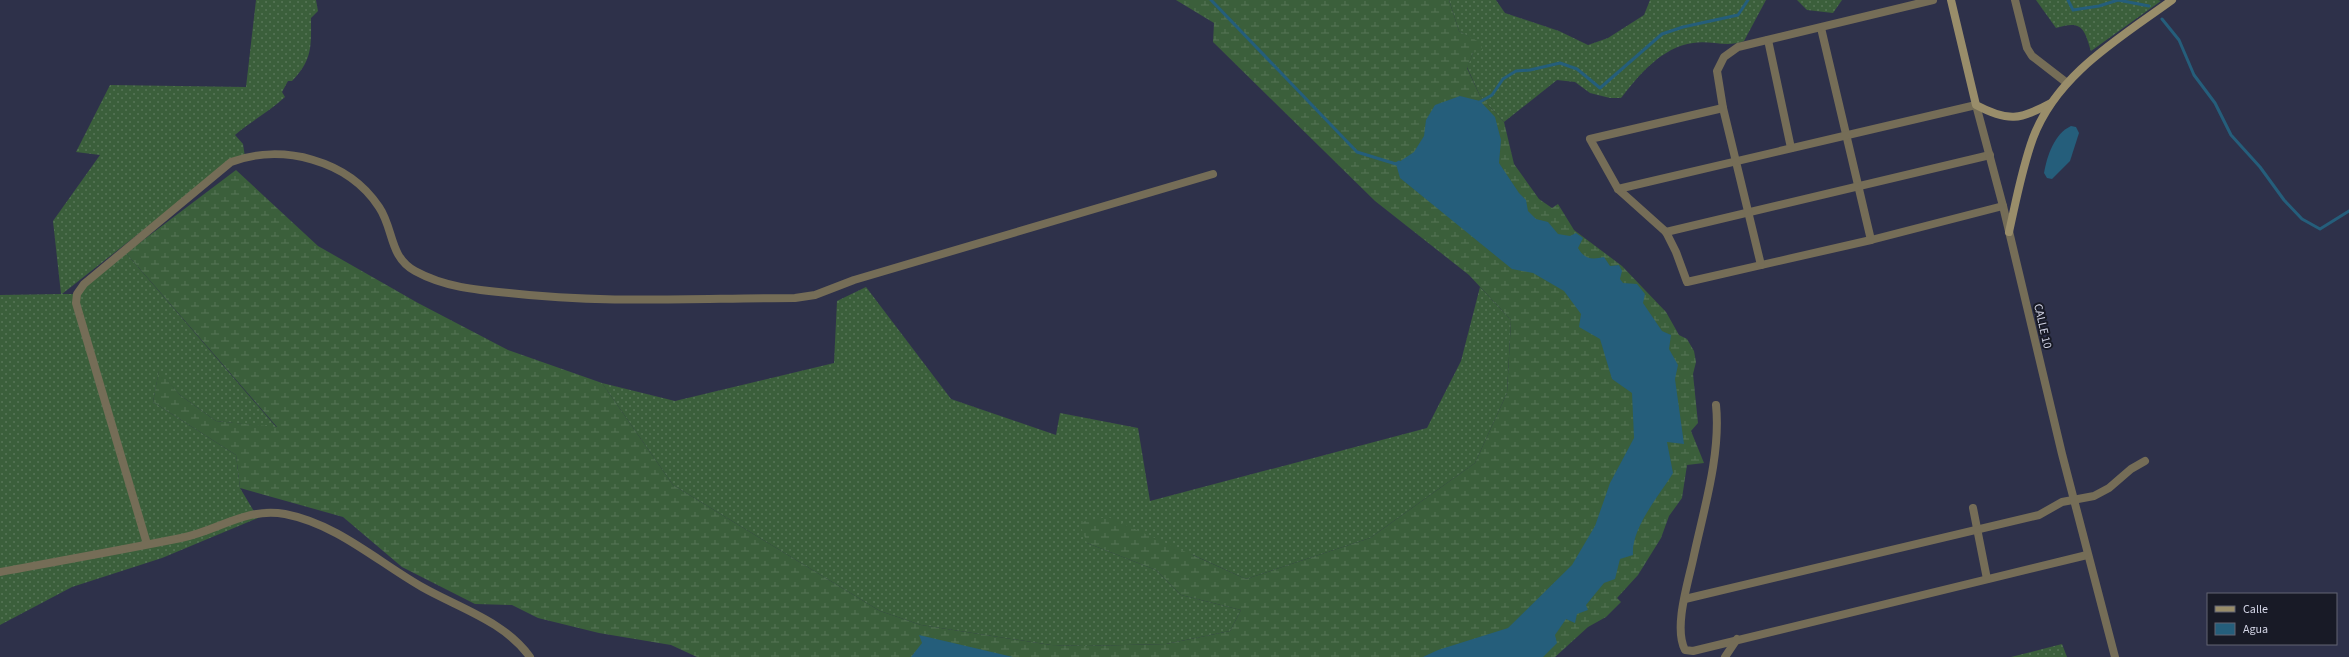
<svg xmlns="http://www.w3.org/2000/svg" width="2349" height="657" font-family="'Source Sans 3',sans-serif">
	<defs>
		<pattern id="grass-dots" width="8" height="8" patternUnits="userSpaceOnUse"><rect width="8" height="8" fill="#3b5f3b"/><path d="M2 2h.1M6 6h.1" fill="none" stroke="#567557" stroke-width="1.8" stroke-linecap="round"/></pattern>
		<pattern id="wetland-marsh" width="20" height="14" patternUnits="userSpaceOnUse"><rect width="20" height="14" fill="#3b5f3b"/><path d="M1 5h8M5 5V1M11 12h8M15 12V8" fill="none" stroke="#567557"/></pattern>
	</defs>
	<rect width="100%" height="100%" fill="#2e314a"/>
	<g fill="url(#grass-dots)">
		<path d="M 256,0 L 316,0 L 318,11 L 311,18 C 311,45 313,60 292,81 L 288,81 L 282,92 L 285,97 C 269,112 251,121 235,135 L 243,144 L 245,157 L 231,161 L 62,294 L 76,294 L 126,253 L 277,428 L 216,421 L 180,395 L 159,371 L 153,402 L 236,455 L 240,488 L 258,518 L 162,558 L 72,587 L 0,625 L 0,295 L 61,294 L 53,221 L 100,155 L 76,152 L 110,85 L 246,87 Z"/>
		<path d="M 1449,0 L 1496,0 L 1505,13 L 1559,31 L 1588,45 L 1608,38 L 1644,15 L 1650,0 L 1766,0 L 1744,41 C 1727,48 1711,40 1693,43 C 1662,47 1639,75 1621,98 L 1610,98 L 1590,93 L 1575,82 L 1557,80 L 1504,122 L 1480,96 L 1467,67 L 1473,53 L 1481,44 L 1459,31 Z"/>
		<polygon points="1797,0 1842,0 1833,13 1807,10"/>
		<path d="M 2036,0 L 2158,0 L 2161,1 L 2091,51 C 2084,28 2082,20 2056,28 Z"/>
		<polygon points="866,287 951,399 1056,435 1060,413 1138,428 1150,501 1427,428 1461,361 1480,287 1511,320 1507,393 1475,463 1370,538 1246,579 1193,555 1087,543 1156,570 1181,595 1241,610 1230,631 1166,644 1084,646 1051,645 921,625 880,611 673,485 602,383 675,401 834,363 837,301"/>
		<polygon points="2062,644 2067,657 2011,657"/>
	</g>
	<polygon fill="url(#wetland-marsh)" points="1176,0 1449,0 1459,31 1481,43 1482,50 1473,53 1467,68 1480,96 1504,122 1514,164 1539,199 1552,208 1558,204 1574,230 1622,266 1666,312 1679,335 1687,339 1694,351 1696,362 1693,374 1698,423 1691,431 1704,463 1687,465 1682,498 1669,516 1661,538 1638,575 1617,598 1621,602 1606,617 1588,627 1555,657 697,657 671,645 599,633 538,618 512,605 475,604 402,567 343,517 240,488 236,455 153,402 159,370 180,395 216,421 277,427 126,253 236,170 318,246 418,303 508,350 602,383 673,485 880,611 921,625 1051,645 1084,646 1166,644 1230,631 1241,610 1181,595 1156,570 1087,543 1079,522 1108,517 1246,579 1370,538 1475,463 1507,393 1511,320 1469,275 1375,201 1213,42 1214,23"/>
	<g fill="#255e7b">
		<path d="M 1460,96 L 1480,101 L 1495,117 L 1501,140 L 1499,163 L 1519,193 L 1526,200 L 1528,211 L 1536,219 L 1548,222 L 1558,234 L 1570,236 L 1576,233 L 1583,238 L 1578,248 C 1584,259 1592,260 1604,257 L 1610,266 L 1619,265 L 1622,271 L 1620,279 L 1623,283 L 1637,284 L 1645,294 L 1643,303 L 1662,331 L 1671,335 L 1669,349 L 1678,365 L 1675,379 L 1684,444 L 1667,442 L 1673,473 C 1659,496 1631,528 1633,555 L 1620,559 L 1615,579 L 1604,583 L 1586,605 L 1588,610 L 1577,614 L 1575,623 L 1566,619 L 1555,635 L 1557,643 L 1543,657 L 1423,657 L 1438,650 L 1508,628 L 1572,565 L 1595,526 L 1610,483 L 1634,438 L 1632,393 L 1612,379 L 1600,339 L 1579,327 L 1581,314 L 1564,291 L 1533,273 L 1512,269 L 1400,178 L 1396,164 L 1414,152 L 1424,136 L 1426,120 L 1435,105 Z"/>
		<path d="M 2071,126 L 2076,127 L 2079,133 L 2070,161 L 2052,179 L 2047,178 L 2044,173 C 2047,156 2054,134 2071,126 Z"/>
		<polygon points="919,635 1013,657 911,657 922,643"/>
	</g>
	<g fill="none" stroke-linecap="round" stroke-linejoin="round">
		<g stroke="#255e7b" stroke-width="3">
			<polyline points="1211,0 1357,152 1396,164 1399,162"/>
			<polyline points="2068,0 2073,10 2099,6 2118,0"/>
			<polyline points="2118,0 2149,6"/>
			<polyline points="2162,19 2179,40 2194,75 2215,103 2231,135 2260,167 2284,200 2302,219 2320,229 2349,211"/>
			<polyline points="1478,103 1492,95 1503,79 1516,71 1530,70 1560,63 1577,69 1600,88 1662,34 1683,27 1738,15 1748,0"/>
		</g>
		<g stroke="#756d57" stroke-width="8">
			<polyline points="2015,0 2027,48 2032,56 2067,83"/>
			<polyline points="1821,28 1871,240"/>
			<polyline points="1768,40 1791,148"/>
			<polyline points="1723,108 1590,139 1618,189 1666,232 1676,252 1687,282 1871,240 2003,206"/>
			<polyline points="1618,189 1976,105"/>
			<polyline points="1666,232 1990,155"/>
			<polyline points="1761,265 1723,108 1717,71 1724,57 1738,47 1933,0"/>
			<path d="M 1716,405 C 1721,453 1704,509 1694,555 C 1689,580 1673,627 1685,650 L 1693,651 L 2087,555"/>
			<polyline points="1973,508 1987,579"/>
			<path d="M 147,544 L 76,303 L 77,294 L 84,284 L 231,162 C 282,143 348,160 379,207 C 394,229 389,257 415,271 C 444,287 476,290 509,293 C 604,304 700,298 795,298 L 815,295 L 854,280 L 1213,174"/>
			<path d="M 0,572 C 60,561 121,550 181,538 C 218,531 245,507 285,514 C 337,524 378,562 422,587 C 459,608 504,621 530,657"/>
			<polyline points="1685,599 2039,515 2062,502 2094,496 2109,488 2131,469 2145,461"/>
			<polyline points="1725,657 1737,639"/>
		</g>
		<polyline stroke="#756d57" stroke-width="8" points="1976,105 2003,206 2062,454 2115,657"/>
		<g stroke="#998d6a" stroke-width="8">
			<path d="M 1951,0 L 1976,105 C 2008,122 2020,120 2051,103"/>
			<path d="M 2009,232 C 2016,201 2022,168 2033,138 C 2057,74 2120,38 2172,0"/>
		</g>
	</g>
	<g text-anchor="middle" stroke-width="4" stroke-linejoin="round" paint-order="stroke">
		<g font-size="12" fill="#d2d4e5" stroke="#181a26">
			<text transform="translate(2043 326) rotate(77)" y="4">CALLE 10</text>
		</g>
	</g>
	<rect x="2207" y="593" width="130" height="52" fill="#181a26" stroke="#626472"/>
	<rect x="2215" y="606" width="20" height="6" fill="#998d6a" stroke="#626472"/>
	<text x="2243" y="613" font-size="12" fill="#d2d4e5">Calle</text>
	<rect x="2215" y="623" width="20" height="12" fill="#255e7b" stroke="#626472"/>
	<text x="2243" y="633" font-size="12" fill="#d2d4e5">Agua</text>
</svg>
